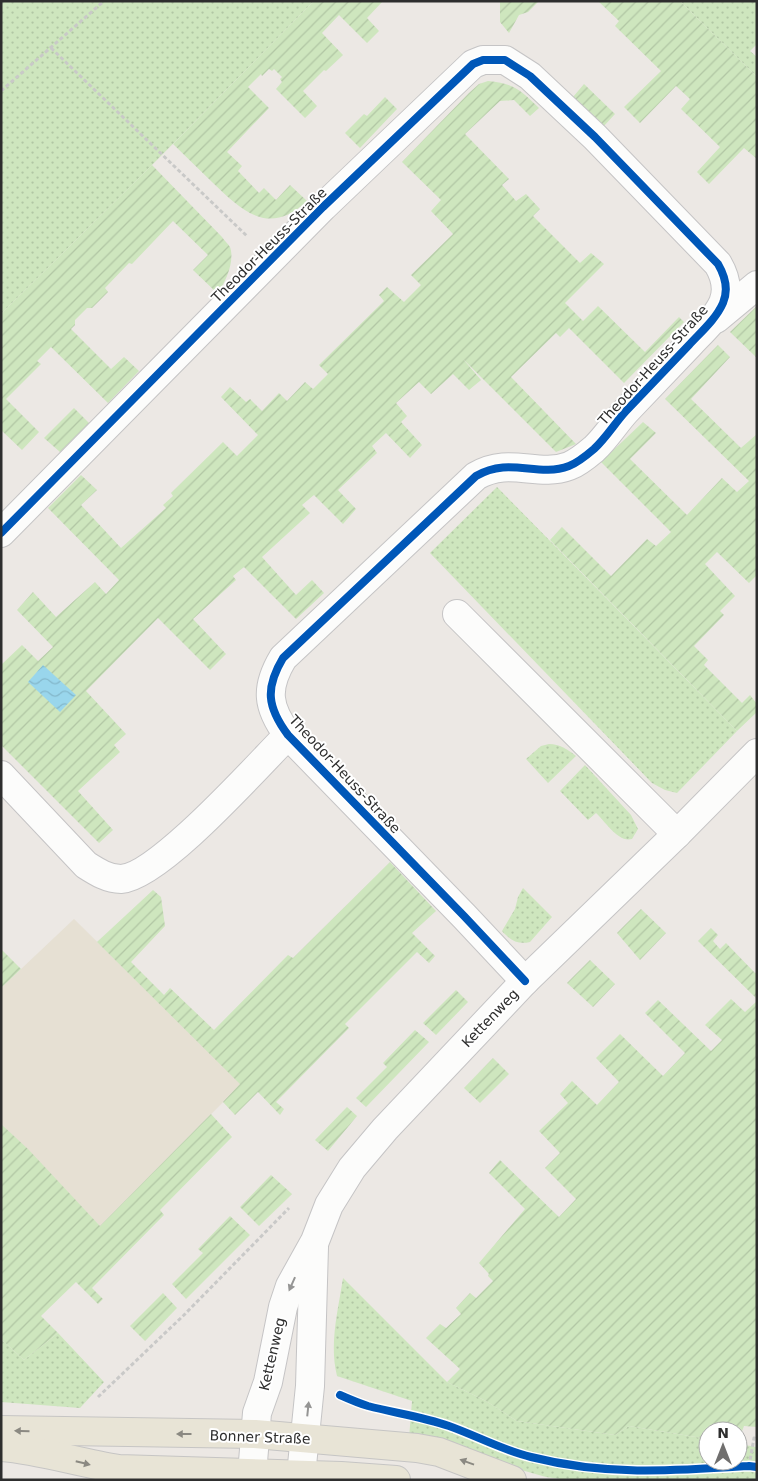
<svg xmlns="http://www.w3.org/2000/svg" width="758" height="1481" font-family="'DejaVu Sans',sans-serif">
	<defs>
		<pattern id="grass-dots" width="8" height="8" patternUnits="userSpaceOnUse" patternTransform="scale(1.25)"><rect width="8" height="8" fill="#cee6be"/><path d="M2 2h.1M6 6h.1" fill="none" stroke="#b1c6a4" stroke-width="1.8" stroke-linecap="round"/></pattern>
		<pattern id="garden-furrows" width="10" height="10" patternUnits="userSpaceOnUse" patternTransform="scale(1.25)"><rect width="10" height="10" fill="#cee6be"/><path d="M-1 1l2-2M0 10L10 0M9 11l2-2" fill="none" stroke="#b1c6a4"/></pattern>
		<pattern id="water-waves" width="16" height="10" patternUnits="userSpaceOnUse" patternTransform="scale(1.25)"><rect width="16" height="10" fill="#99d6ec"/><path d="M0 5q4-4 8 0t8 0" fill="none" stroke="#84b8cb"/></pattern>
	</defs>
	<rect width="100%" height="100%" fill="#ece8e4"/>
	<polygon fill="#e6e0d3" points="74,919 241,1084 100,1226 26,1148 1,1124 1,988"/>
	<g fill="url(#grass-dots)">
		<polygon points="1,1 314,1 152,165 1,314"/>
		<polygon points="680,1 757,1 757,44 750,51 757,57 757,77"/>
		<polygon points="497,487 737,731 677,793 665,790 652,783 430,553"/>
		<path d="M 549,744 C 560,744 567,749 576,756 L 548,783 L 526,759 L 541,746 Z"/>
		<path d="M 585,765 L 631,815 L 638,829 L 632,839 C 618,843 605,821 596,813 L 588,820 L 560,791 Z"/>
		<path d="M 523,888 L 552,917 L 530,942 C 518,945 510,940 502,931 L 515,909 L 518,897 Z"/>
		<path d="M 343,1278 L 447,1382 L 486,1401 L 517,1421 L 615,1435 L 629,1426 L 708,1439 L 708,1461 L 738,1461 L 738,1444 L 757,1447 L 757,1480 L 567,1480 L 546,1477 L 409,1438 L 412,1401 L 337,1376 C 329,1344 338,1311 343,1278 Z"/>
		<polygon points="58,1333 104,1382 80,1408 1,1402 1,1339 24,1360"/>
	</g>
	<g fill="url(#garden-furrows)">
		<path d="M 314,1 L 383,1 L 367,18 L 379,31 L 367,43 L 339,15 L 322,33 L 343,55 L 326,71 L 324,70 L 303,91 L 317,106 L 305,118 L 276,89 L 282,82 L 280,79 L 282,77 L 274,69 L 272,71 L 269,69 L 262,76 L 261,74 L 248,87 L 269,108 L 227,152 L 242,166 L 238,171 L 259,193 L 264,188 L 276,200 L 290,185 L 307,201 C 269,237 242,211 212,182 C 199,169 186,157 173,144 Z"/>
		<polygon points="500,1 539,1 528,12 519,15 509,33 500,22"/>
		<polygon points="598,1 680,1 757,77 757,159 744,148 709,184 697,172 720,147 681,109 690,99 676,86 640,123 624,107 661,71 615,26 619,21"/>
		<path d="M 488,81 C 514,83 521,91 539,108 L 530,116 L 514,100 L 500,101 L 465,134 L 509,179 L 502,185 L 516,201 L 526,194 L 540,209 L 533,216 L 580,263 L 591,253 L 604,264 L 565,303 L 583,321 L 598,306 L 645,352 L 679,317 L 684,322 L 624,383 L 569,328 L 560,337 L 556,333 L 511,377 L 576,444 L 556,452 L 463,359 L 481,380 L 469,390 L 453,374 L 431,394 L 419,382 L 396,403 L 407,416 L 401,422 L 422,445 L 410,458 L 386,433 L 372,446 L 377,453 L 338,490 L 356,509 L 343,524 L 314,495 L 302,505 L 310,513 L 262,557 L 296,595 L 312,580 L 324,593 L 296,619 L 244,567 L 233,576 L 236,580 L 193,619 L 226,654 L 210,670 L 158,618 L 86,691 L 126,734 L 114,745 L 120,752 L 78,791 L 113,830 L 99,843 L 1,745 L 1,665 L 22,645 L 38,661 L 53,647 L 17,610 L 33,592 L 56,617 L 95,582 L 106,594 L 119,580 L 48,508 L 81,475 L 97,490 L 81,505 L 121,548 L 166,508 L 163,505 L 173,496 L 171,493 L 223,442 L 237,456 L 258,435 L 221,397 L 230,387 L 246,402 L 250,399 L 262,411 L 279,393 L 287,401 L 305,382 L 313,389 L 328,374 L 319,365 L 384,301 L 379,295 L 387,287 L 404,302 L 421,285 L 411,275 L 453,234 L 431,211 L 441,200 L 402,162 L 469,93 L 479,84 Z"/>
		<polygon points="584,84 615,114 603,127 573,97"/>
		<polygon points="385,97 397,109 360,148 345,133 364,114 367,116"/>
		<path d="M 152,165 L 222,237 C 224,240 228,244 230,247 C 235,260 226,283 217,293 L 193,270 L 208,255 L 173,221 L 132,264 L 129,263 L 105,288 L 108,292 L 92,308 L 87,308 L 75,320 L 75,325 L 71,329 L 111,369 L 124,357 L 139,371 L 108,403 L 51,347 L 37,361 L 41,364 L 6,399 L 39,432 L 22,450 L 1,430 L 1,314 Z"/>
		<polygon points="757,306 757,358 730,332"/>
		<polygon points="718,345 730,357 691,399 741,448 757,434 757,575 749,583 717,552 705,564 735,596 720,611 724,615 694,646 708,660 704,665 742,703 750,695 757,704 757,712 737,731 550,540 562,527 611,576 647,539 656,546 671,532 601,462 643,422 656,433 630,459 687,515 722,478 737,492 749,481 665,399"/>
		<polygon points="74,408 89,423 60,452 44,438"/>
		<polygon points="390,862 436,911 412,933 435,956 429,963 417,952 345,1024 349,1028 276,1102 284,1109 280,1115 258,1092 235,1115 223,1102 240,1084 97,942 153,890 161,897 165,926 131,962 164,995 170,988 214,1030 288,955 293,958"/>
		<polygon points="641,909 666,933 640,960 617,933"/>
		<polygon points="711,928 718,935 713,941 720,949 726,943 755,973 757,972 757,999 698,941"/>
		<polygon points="1,949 21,969 1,988"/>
		<polygon points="590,960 615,984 593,1007 567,983"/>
		<polygon points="456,990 468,1002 436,1035 423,1023"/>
		<polygon points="731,999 745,1012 757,1001 757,1427 744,1426 738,1442 738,1431 708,1431 708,1439 629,1426 615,1435 517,1421 486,1401 447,1382 460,1369 426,1338 440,1324 446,1328 461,1314 456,1308 470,1293 476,1298 493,1281 488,1276 489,1274 479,1263 525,1209 489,1173 500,1160 559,1217 576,1199 545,1168 560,1153 539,1131 568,1103 560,1094 572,1081 597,1105 619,1082 596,1058 620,1034 663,1076 685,1053 645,1013 658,1000 711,1051 722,1040 705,1025"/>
		<polygon points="415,1030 429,1042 366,1107 356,1098 387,1067 383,1063"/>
		<polygon points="493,1058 509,1074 480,1103 464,1088"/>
		<polygon points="347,1107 357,1116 328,1151 315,1140"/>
		<polygon points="211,1114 232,1137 160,1210 164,1215 92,1288 103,1299 98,1304 76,1282 41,1316 58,1333 24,1360 1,1339 1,1124 28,1149 100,1226"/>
		<polygon points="271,1175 292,1194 259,1226 240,1207"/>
		<polygon points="230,1216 250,1235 186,1299 172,1284 203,1253 198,1249"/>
		<polygon points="163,1293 177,1308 145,1341 130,1326"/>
	</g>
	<polygon fill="url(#water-waves)" points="43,665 76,695 60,712 28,682"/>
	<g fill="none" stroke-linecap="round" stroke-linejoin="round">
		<g stroke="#c5c4c5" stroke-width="30">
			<g id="minor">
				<polyline points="716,319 757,285"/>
				<path d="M 1,533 L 323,207 L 473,64 L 483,60 L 505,60 L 530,76 L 595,137 L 718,264 C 725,276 729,289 723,303 C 716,319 701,332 689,345 C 668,367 647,389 626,411 C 615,423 606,438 594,449 C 587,455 577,463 569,466 C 537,478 510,456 476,476 L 283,658 C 265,688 267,707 288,735 L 464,916 L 525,981"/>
				<polyline points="457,614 677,834"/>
				<path d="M 1,775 L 86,865 C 97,872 108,879 121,879 C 159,877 258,765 288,735"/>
				<polyline points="252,1474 257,1413 268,1382 283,1307 290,1286 315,1241 329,1205 352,1168 385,1129 525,981 677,834 757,753"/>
				<polyline points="301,1475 310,1386 314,1247"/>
			</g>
		</g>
		<g stroke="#c6c5c4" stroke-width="30">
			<g id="major">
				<polyline points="1,1430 255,1434 417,1448 439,1452 512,1480"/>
				<path d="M 1,1447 C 41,1450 79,1463 119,1469 L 341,1476 L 396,1480"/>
			</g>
		</g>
		<g stroke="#c9c9c8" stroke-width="3" stroke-dasharray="4 2.5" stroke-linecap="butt">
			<polyline points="51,48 248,237"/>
			<polyline points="1,91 104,1"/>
			<polyline points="98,1397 184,1315 289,1208"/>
			<polyline points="749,1466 754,1438 757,1439"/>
		</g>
		<use href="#minor" stroke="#fcfcfb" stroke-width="28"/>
		<use href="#major" stroke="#e8e4d6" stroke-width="28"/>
		<g stroke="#fff" stroke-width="11">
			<g id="cycleway">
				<path d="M 1,533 L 323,207 L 473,64 L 483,60 L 505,60 L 530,76 L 595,137 L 718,264 C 725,276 729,289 723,303 C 716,319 701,332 689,345 C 668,367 647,389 626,411 C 615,423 606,438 594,449 C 587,455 577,463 569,466 C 537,478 510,456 476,476 L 283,658 C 265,688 267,707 288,735 L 464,916 L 525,981"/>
				<path d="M 340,1395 C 349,1399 358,1403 368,1406 C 395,1413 423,1417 449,1426 C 477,1436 502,1450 531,1457 C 606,1476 673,1471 749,1466 L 757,1467"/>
			</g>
		</g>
		<use href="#cycleway" stroke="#0057b8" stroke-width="8"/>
	</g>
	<defs><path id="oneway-solid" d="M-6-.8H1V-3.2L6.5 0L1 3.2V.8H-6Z" transform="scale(1.25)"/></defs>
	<g fill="#959594">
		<use href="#oneway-solid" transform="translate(292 1284) rotate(114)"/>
		<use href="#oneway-solid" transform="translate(308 1409) rotate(-84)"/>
	</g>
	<g fill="#8b8982">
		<use href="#oneway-solid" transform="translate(22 1431) rotate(-179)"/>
		<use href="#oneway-solid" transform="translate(184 1434) rotate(-180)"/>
		<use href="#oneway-solid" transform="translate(467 1462) rotate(-160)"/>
		<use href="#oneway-solid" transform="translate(83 1463) rotate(14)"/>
	</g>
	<g text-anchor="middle" stroke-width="4" stroke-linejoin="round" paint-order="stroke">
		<g font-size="14" fill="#2e2e2e" stroke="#fff">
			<text transform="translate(269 245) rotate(-45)" y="5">Theodor-Heuss-Straße</text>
			<text transform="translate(653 365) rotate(-48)" y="5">Theodor-Heuss-Straße</text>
			<text transform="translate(345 774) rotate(47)" y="5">Theodor-Heuss-Straße</text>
			<text transform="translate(490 1018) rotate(-46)" y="5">Kettenweg</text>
			<text transform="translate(272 1354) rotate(-77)" y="5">Kettenweg</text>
			<text transform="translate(260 1437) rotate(2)" y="5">Bonner Straße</text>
		</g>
	</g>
	<rect width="758" height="1481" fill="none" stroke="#2e2e2e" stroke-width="5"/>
	<g transform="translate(723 1446)"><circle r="24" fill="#ffffff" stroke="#ababab"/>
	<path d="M0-4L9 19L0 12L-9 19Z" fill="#706f6e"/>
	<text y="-8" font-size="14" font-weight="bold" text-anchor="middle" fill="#2e2e2e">N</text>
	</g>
</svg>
